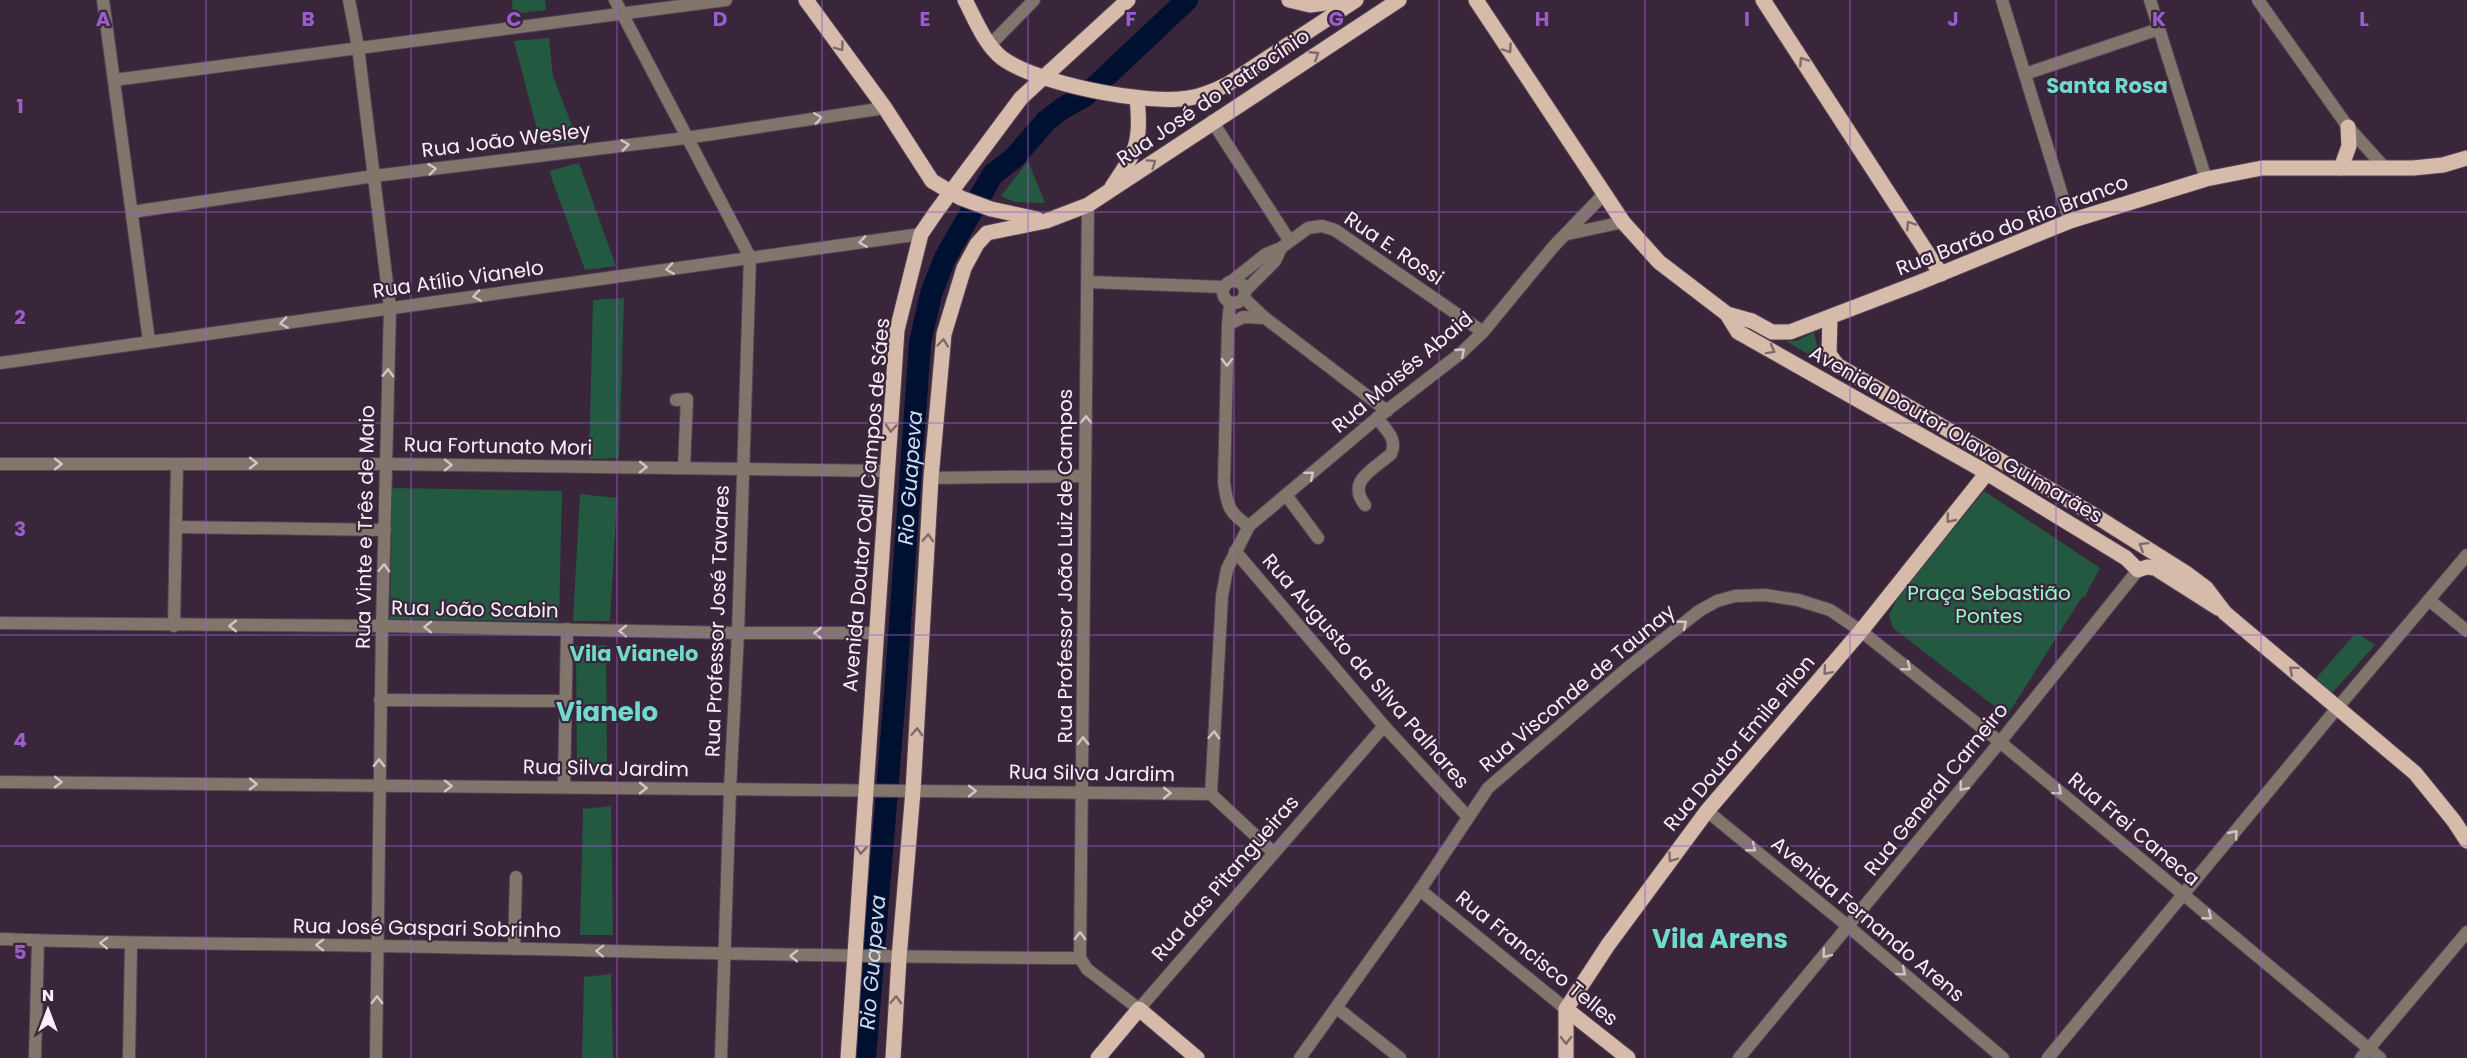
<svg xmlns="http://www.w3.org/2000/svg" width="2467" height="1058" font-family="Poppins,sans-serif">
	<rect width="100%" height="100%" fill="#3a263a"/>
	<g fill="#235841">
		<polygon points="512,0 545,0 546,10 513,14"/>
		<polygon points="549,38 553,76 578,141 541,145 514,41"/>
		<polygon points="1028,161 1045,203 1015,202 1001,196"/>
		<polygon points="579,163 616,266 585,270 549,171"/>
		<polygon points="624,298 619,458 589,459 593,300"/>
		<polygon points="1814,332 1817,346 1829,367 1786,341 1797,341"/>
		<polygon points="392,488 562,491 559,621 390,619"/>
		<polygon points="1984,491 2100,568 2084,598 2082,597 2007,716 1893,628 1889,615 1898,597"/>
		<polygon points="580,494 617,498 610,621 573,621"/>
		<polygon points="2360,635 2375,645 2331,694 2314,681 2353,636"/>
		<polygon points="606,645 607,773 577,773 576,646"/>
		<polygon points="611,806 613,935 580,935 583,809"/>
		<polygon points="611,974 613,1058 582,1058 584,977"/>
	</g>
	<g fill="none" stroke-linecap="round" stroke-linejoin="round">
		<path stroke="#001031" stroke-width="22" id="s1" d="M 865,1058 L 895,694 L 920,343 L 931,294 L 945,258 L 993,174 L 1014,158 L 1046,121 L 1063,108 L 1085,96 L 1187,0"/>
		<g stroke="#554255" stroke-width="14">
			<g id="minor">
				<polyline points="103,0 149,341"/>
				<polyline points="349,0 358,47 390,308 382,626 376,1058"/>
				<polyline points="615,0 750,257 738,633 730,790 721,1058"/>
				<polyline points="2002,0 2070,221"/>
				<polyline points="2150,0 2206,179"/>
				<polyline points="2258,0 2348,127 2385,168"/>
				<polyline points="990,45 1034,0"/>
				<polyline points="2025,74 2159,29"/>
				<polyline points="114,80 726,0"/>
				<polyline points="1212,121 1289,240"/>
				<polyline points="1088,205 1080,958 1087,969 1139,1009 1384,726"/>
				<polyline points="132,212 374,176 686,138 885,108"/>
				<polyline points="1568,234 1623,222"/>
				<circle cx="1234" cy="292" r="11"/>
				<polyline points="1232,281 1266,254 1281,248 1308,228 1322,226 1335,230 1483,332"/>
				<polyline points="1089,282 1224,287"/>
				<polyline points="1245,291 1275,261 1281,248"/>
				<polyline points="1244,298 1265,318 1387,411"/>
				<path d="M 1230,303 L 1228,325 L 1224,482 C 1227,506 1229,513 1249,526"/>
				<polyline points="1228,325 1243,317 1265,318"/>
				<polyline points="0,363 921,234"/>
				<polyline points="676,400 687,399 684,467"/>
				<polyline points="0,464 386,464 888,471"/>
				<polyline points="931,478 1084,476"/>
				<polyline points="1286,495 1318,538"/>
				<path d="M 1365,505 C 1346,481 1373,470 1391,454 C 1398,439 1386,430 1377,418"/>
				<polyline points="176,527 385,530"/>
				<polyline points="1235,551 1384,726 1468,817"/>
				<polyline points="2429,600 2467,631"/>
				<polyline points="0,623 382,626 738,633 876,633"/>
				<polyline points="174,626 177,464"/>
				<polyline points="380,700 566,701"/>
				<polyline points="0,782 1211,794"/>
				<polyline points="564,787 567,629"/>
				<polyline points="1211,794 1222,596 1227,569 1249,526 1377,418 1461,353 1483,332 1553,247 1605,193"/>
				<polyline points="1211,794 1274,853"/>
				<polyline points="1707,811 1849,927 2003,1058"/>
				<polyline points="1420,890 1566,1009"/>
				<path d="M 0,939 C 127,944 253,943 380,946 C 613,950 846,958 1080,958"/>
				<polyline points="514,949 516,877"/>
				<polyline points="1337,1008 1400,1058"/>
				<polyline points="35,1058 38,941"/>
				<polyline points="129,1058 131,944"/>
				<polyline points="1300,1058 1420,890 1488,788 1625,670 1699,611 1717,601 1735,596 1765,595 1798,600 1830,610 1861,631 2000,742 2380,1058"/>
				<polyline points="1739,1058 2000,742 2138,570"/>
				<polyline points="2048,1058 2338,707 2467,555"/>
				<polyline points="2361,1058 2467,932"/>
			</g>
		</g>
		<g stroke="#554255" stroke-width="17">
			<g id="major">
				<polyline points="806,0 885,108 932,181 961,198 991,209 1037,219"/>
				<path d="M 965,0 C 975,19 985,45 1002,58 C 1037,84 1146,105 1189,98 C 1203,96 1216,90 1228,84 L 1356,0"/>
				<polyline points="1289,0 1310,5 1348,0"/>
				<polyline points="1476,0 1623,222 1659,262 1727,314 1752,321 1772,332 1790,332 1918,283 2070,221 2206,179 2262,168 2413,168 2443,165 2467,158"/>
				<polyline points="1763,0 1941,274"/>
				<polyline points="2341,168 2349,146 2348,127"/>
				<path d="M 1112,187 C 1136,151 1142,143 1137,99"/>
				<polyline points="1727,314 1738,332 1977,467 2126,558 2138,570 2147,567 2155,568 2218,608"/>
				<polyline points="1830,317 1829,354 1837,365 2094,515 2186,573 2206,588 2225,613 2415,773 2454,821 2467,841"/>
				<polyline points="1566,1009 1628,1058"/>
				<polyline points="848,1058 897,330 921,234 936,212 1021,98 1128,0"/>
				<polyline points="893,1058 899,958 913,791 931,478 944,334 964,268 977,244 987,233 1046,221 1088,205 1399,0"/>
				<polyline points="1098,1058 1139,1009 1197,1058"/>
				<polyline points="1566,1058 1566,1009 1608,945 1707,811 1861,631 1986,474"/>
			</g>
		</g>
		<use href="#minor" stroke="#82756c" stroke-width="12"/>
		<use href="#major" stroke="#d6bbaa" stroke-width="15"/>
	</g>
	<defs><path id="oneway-chevron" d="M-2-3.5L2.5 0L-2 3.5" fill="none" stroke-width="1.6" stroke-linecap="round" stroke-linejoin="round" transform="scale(1.5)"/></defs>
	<g stroke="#80696c">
		<use href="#oneway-chevron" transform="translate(840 47) rotate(54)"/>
		<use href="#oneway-chevron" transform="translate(1508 49) rotate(56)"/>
		<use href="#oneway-chevron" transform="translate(1315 55) rotate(-33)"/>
		<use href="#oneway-chevron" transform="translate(1803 61) rotate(-123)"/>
		<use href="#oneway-chevron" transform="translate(1152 163) rotate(-35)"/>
		<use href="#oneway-chevron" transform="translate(1910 225) rotate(-123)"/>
		<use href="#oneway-chevron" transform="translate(943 343) rotate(-85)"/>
		<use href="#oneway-chevron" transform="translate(1771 350) rotate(29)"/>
		<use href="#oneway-chevron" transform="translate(891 428) rotate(94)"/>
		<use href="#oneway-chevron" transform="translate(1950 519) rotate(129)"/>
		<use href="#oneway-chevron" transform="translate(928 538) rotate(-87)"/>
		<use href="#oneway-chevron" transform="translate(2143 546) rotate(-148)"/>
		<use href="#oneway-chevron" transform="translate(2293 670) rotate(-140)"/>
		<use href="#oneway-chevron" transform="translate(1827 671) rotate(131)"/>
		<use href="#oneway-chevron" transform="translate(917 732) rotate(-87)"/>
		<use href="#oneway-chevron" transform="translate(861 850) rotate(94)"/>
		<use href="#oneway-chevron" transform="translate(1672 858) rotate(126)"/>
		<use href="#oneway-chevron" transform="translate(896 1000) rotate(-87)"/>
		<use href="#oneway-chevron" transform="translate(1566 1040) rotate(89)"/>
	</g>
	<g stroke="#d1c4ca">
		<use href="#oneway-chevron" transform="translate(818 118) rotate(-8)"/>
		<use href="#oneway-chevron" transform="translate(625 145) rotate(-7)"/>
		<use href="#oneway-chevron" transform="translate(432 169) rotate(-7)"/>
		<use href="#oneway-chevron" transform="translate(863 242) rotate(172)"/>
		<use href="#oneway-chevron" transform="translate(670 269) rotate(172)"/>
		<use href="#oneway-chevron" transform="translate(477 296) rotate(172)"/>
		<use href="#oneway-chevron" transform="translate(284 323) rotate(172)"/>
		<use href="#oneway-chevron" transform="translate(1461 352) rotate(-41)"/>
		<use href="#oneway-chevron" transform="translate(1227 362) rotate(91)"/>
		<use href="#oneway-chevron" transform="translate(388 373) rotate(-88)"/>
		<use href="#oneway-chevron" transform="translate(1086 420) rotate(-89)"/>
		<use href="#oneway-chevron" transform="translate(253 463)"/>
		<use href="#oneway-chevron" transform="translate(58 464)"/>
		<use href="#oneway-chevron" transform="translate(448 465) rotate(1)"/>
		<use href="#oneway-chevron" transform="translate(643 467) rotate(1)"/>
		<use href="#oneway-chevron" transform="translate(1310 475) rotate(-40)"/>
		<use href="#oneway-chevron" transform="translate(384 568) rotate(-88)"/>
		<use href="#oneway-chevron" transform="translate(1683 624) rotate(-39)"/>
		<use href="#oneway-chevron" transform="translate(233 626) rotate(-180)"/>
		<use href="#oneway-chevron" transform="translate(428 627) rotate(-179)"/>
		<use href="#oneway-chevron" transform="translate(623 631) rotate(-179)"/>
		<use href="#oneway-chevron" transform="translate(818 633) rotate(180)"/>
		<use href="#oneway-chevron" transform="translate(1907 667) rotate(39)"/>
		<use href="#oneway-chevron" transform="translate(1214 735) rotate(-87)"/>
		<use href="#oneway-chevron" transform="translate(1083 741) rotate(-90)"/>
		<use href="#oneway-chevron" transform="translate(379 763) rotate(-89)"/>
		<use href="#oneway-chevron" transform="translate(58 782) rotate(1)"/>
		<use href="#oneway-chevron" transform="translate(253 784) rotate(1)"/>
		<use href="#oneway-chevron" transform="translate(448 786)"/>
		<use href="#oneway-chevron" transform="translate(1963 787) rotate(129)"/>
		<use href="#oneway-chevron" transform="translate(643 788) rotate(1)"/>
		<use href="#oneway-chevron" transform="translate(972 791)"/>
		<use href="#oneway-chevron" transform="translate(2058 791) rotate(40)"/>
		<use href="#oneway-chevron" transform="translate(1167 793) rotate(1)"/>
		<use href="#oneway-chevron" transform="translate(2234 834) rotate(-51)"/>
		<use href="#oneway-chevron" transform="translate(1752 848) rotate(39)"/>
		<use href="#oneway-chevron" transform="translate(2208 916) rotate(39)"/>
		<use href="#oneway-chevron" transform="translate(1080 936) rotate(-89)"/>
		<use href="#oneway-chevron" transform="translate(104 943) rotate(-178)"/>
		<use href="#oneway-chevron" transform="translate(320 945) rotate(-180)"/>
		<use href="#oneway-chevron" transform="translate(600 951) rotate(-178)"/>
		<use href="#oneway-chevron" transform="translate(1826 954) rotate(130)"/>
		<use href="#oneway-chevron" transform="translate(794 956) rotate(-179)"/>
		<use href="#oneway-chevron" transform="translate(1902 972) rotate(40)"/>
		<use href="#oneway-chevron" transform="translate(377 1000) rotate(-89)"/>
	</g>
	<path fill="none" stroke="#9b5dce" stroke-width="1.5" stroke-opacity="0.55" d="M 206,0 L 206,1058M 411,0 L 411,1058M 617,0 L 617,1058M 822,0 L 822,1058M 1028,0 L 1028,1058M 1234,0 L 1234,1058M 1439,0 L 1439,1058M 1645,0 L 1645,1058M 1850,0 L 1850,1058M 2056,0 L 2056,1058M 2261,0 L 2261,1058M 0,212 L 2467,212M 0,423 L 2467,423M 0,635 L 2467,635M 0,846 L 2467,846"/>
	<g text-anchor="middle" stroke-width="4.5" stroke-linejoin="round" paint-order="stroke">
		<g font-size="20" fill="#fceffc" stroke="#3a263a">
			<text transform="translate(1213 97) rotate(-34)" y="7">Rua José do Patrocínio</text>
			<text transform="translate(506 140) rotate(-7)" y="7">Rua João Wesley</text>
			<text transform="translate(2012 225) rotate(-21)" y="7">Rua Barão do Rio Branco</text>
			<text transform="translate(1394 248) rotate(34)" y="7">Rua E. Rossi</text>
			<text transform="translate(458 279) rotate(-8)" y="7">Rua Atílio Vianelo</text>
			<text transform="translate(1402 372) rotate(-40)" y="7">Rua Moisés Abaid</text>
			<text transform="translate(1956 434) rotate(30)" y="7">Avenida Doutor Olavo Guimarães</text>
			<text transform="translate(498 446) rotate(1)" y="7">Rua Fortunato Mori</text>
			<text transform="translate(866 505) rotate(-85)" y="7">Avenida Doutor Odil Campos de Sáes</text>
			<text transform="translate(365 527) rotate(-89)" y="7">Rua Vinte e Três de Maio</text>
			<text transform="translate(1065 566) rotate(-90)" y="7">Rua Professor João Luiz de Campos</text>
			<text transform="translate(475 609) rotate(1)" y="7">Rua João Scabin</text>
			<text transform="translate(717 621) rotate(-88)" y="7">Rua Professor José Tavares</text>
			<text transform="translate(1366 671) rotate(49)" y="7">Rua Augusto da SIlva Palhares</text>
			<text transform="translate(1577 688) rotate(-40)" y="7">Rua Visconde de Taunay</text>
			<text transform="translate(1739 743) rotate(-50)" y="7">Rua Doutor Emile Pilon</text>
			<text transform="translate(606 768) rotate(1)" y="7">Rua Silva Jardim</text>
			<text transform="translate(1092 773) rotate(1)" y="7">Rua Silva Jardim</text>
			<text transform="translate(1936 789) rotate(-51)" y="7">Rua General Carneiro</text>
			<text transform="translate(2134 829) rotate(40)" y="7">Rua Frei Caneca</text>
			<text transform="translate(1225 878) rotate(-49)" y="7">Rua das Pitangueiras</text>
			<text transform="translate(1868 919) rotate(40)" y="7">Avenida Fernando Arens</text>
			<text transform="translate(427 928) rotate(1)" y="7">Rua José Gaspari Sobrinho</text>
			<text transform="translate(1537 958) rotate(39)" y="7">Rua Francisco Telles</text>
		</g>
		<g font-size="20" fill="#94fccc" stroke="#3a263a">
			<text x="1989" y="600">Praça Sebastião<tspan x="1989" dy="23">Pontes</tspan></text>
		</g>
		<g font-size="21" font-weight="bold" fill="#71dacd" stroke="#3a263a">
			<text x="2107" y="93">Santa Rosa</text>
			<text x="634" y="661">Vila Vianelo</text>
		</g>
		<g font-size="21" font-style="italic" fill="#cedbee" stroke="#3a263a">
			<text dy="7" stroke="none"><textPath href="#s1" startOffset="582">Rio Guapeva</textPath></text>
			<text dy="7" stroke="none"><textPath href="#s1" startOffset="96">Rio Guapeva</textPath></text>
		</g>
		<g font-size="26" font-weight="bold" fill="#71dacd" stroke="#3a263a">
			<text x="607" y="721">Vianelo</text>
			<text x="1720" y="948">Vila Arens</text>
		</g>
	</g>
	<g font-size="20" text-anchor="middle" font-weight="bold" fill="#9b5dce" stroke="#3a263a" stroke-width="4.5" stroke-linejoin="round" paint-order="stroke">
		<text x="103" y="26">A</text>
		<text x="308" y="26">B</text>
		<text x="514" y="26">C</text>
		<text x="720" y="26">D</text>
		<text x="925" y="26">E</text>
		<text x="1131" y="26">F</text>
		<text x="1336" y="26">G</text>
		<text x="1542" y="26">H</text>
		<text x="1747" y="26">I</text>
		<text x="1953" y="26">J</text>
		<text x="2159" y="26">K</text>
		<text x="2364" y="26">L</text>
		<text x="20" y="113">1</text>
		<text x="20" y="324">2</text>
		<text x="20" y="536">3</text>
		<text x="20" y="747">4</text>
		<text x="20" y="959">5</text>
	</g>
	<g transform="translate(48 1010)" stroke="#3a263a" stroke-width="4.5" paint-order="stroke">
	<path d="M0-4.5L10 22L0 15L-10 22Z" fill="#fceffc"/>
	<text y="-9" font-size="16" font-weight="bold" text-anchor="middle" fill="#fceffc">N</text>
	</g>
</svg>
